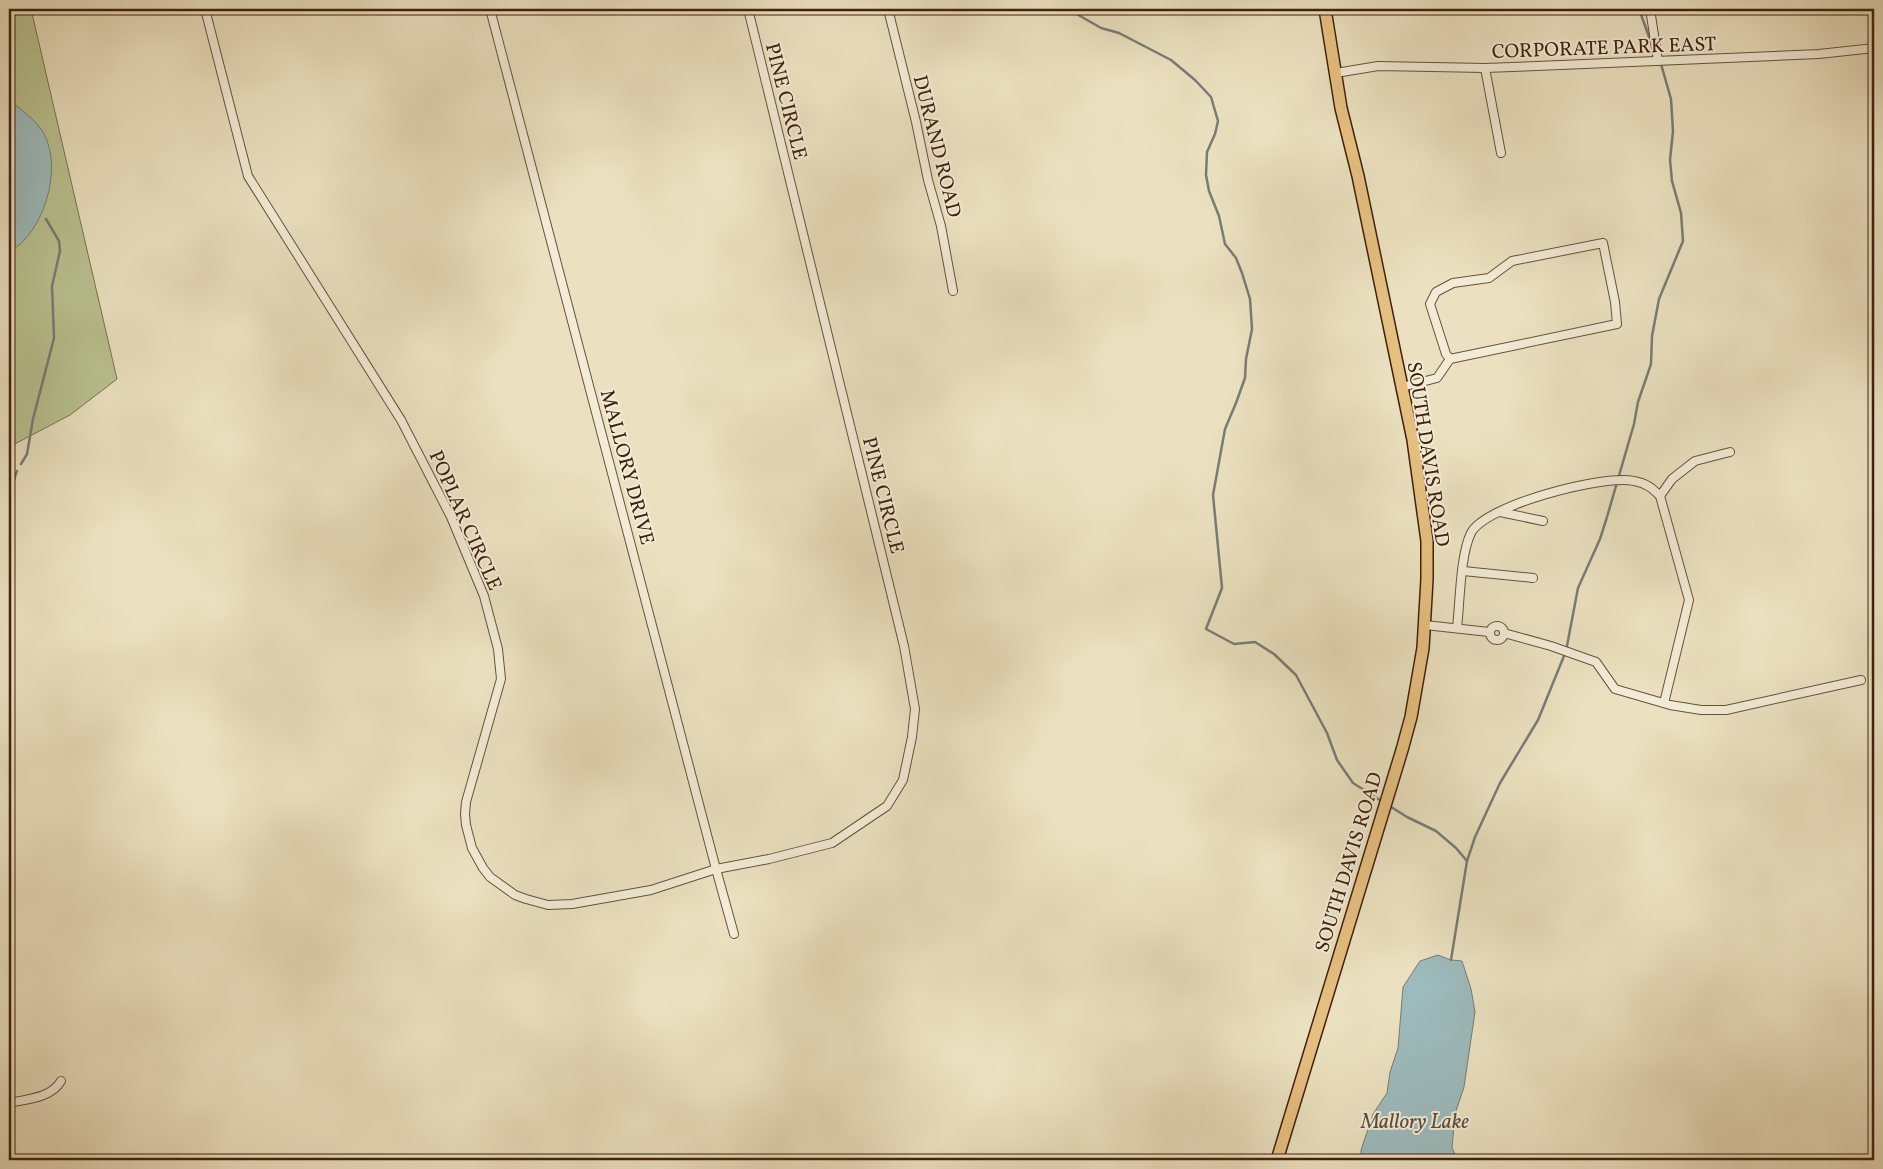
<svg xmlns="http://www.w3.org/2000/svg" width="1883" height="1169" font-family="Vollkorn,serif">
	<rect width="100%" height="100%" fill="#ebe1c0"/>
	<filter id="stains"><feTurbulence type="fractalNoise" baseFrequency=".004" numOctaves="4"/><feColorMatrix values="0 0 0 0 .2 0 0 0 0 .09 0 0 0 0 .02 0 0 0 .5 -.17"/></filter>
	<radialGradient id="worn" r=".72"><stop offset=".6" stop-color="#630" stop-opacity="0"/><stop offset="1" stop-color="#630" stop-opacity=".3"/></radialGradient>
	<polygon fill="#b9c291" stroke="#7c7150" points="9,9 31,9 117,379 70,415 9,447"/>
	<g fill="#9dbbbd" stroke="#787d77">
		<path d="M 9,99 C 20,110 37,120 44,134 C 63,169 44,233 9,252 Z"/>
		<polygon points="1438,955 1451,960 1462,961 1471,989 1475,1012 1464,1087 1455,1114 1452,1148 1458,1160 1361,1160 1361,1150 1373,1114 1387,1093 1390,1072 1398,1048 1403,987 1420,961"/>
	</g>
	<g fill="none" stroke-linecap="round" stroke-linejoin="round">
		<g stroke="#787d77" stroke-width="2.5">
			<polyline points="1068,9 1101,28 1119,33 1171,60 1195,80 1211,97 1218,121 1215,134 1207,152 1206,175 1209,191 1219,216 1225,244 1236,258 1242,273 1250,299 1252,329 1246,359 1245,378 1236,403 1225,429 1213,495 1222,588 1206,629 1234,644 1255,642 1274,654 1296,675 1327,733 1337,760 1353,783 1383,802"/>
			<polyline points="1639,9 1652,45"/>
			<polyline points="21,464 27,454 33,419 54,338 52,286 60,251 59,241 46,219"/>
			<polyline points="9,494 17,471"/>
			<polyline points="1388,805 1407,817 1436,831 1456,848 1467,861"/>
			<polyline points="9,821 9,834"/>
			<polyline points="1451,960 1467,861 1475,837 1500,783 1538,720 1566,651 1578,588 1600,539 1607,517 1634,424 1638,402 1651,364 1652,336 1659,299 1683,241 1681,213 1672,181 1670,160 1673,131 1671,99 1661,64"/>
		</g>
		<g stroke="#6b503a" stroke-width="10">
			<g id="minor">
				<polyline points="205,9 248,176 401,420 451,517 484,596 498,649 501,679 466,802 465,814 466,825 472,848 483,868 490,877 515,895 526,899 548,905 572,904 651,890 716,869 769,859 832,843 887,806 903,780 912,737 915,709 904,646 748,9"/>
				<polyline points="490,9 716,869 734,934"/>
				<polyline points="888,9 916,122 928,180 941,226 953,291"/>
				<polyline points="1650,9 1658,61"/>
				<polyline points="1485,68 1501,153"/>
				<polyline points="1336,73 1378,66 1485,68 1537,66 1819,54 1874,48"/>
				<polyline points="1402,387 1437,378 1450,359 1617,324 1615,302 1603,243 1512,261 1489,278 1453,283 1436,292 1430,304 1446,354 1450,359"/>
				<polyline points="1500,512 1543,521"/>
				<polyline points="1463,571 1533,578"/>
				<polyline points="1425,625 1489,632"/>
				<circle cx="1497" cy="633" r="7"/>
				<path d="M 1457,628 C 1460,603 1460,555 1471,533 C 1485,505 1605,474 1634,481 C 1646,483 1652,488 1660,496"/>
				<polyline points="1504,633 1551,646 1596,662 1615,689 1670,705 1701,710 1726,710 1861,680"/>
				<polyline points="1664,703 1689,600 1660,496 1672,479 1695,461 1730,452"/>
				<path d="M 9,1103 C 28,1099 51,1098 61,1081"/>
			</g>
		</g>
		<g stroke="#40200e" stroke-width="14">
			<polyline id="primary" points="1277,1160 1402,750 1411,717 1423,648 1427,579 1427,541 1413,440 1358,176 1341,108 1325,9"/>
		</g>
		<use href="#minor" stroke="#f2ecd6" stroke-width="8"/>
		<use href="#primary" stroke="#e6c080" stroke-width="11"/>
	</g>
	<g text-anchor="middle" stroke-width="4" stroke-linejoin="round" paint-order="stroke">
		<g font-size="20" fill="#40200e" stroke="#f2ecd6">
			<text transform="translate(1604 47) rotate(-2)" y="7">CORPORATE PARK EAST</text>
			<text transform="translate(787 101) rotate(76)" y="7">PINE CIRCLE</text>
			<text transform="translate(938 146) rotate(76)" y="7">DURAND ROAD</text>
			<text transform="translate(1429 454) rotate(81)" y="7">SOUTH DAVIS ROAD</text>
			<text transform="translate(628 467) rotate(75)" y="7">MALLORY DRIVE</text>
			<text transform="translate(884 495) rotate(76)" y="7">PINE CIRCLE</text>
			<text transform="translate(466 520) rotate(66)" y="7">POPLAR CIRCLE</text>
			<text transform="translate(1348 862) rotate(-73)" y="7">SOUTH DAVIS ROAD</text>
		</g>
		<g font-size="21" font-style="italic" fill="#5c4e43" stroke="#f2ecd6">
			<text x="1415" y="1128">Mallory Lake</text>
		</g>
	</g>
	<rect width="1883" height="1169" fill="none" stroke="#ebe1c0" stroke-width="30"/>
	<rect x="10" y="10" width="1863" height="1149" fill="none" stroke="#40200e" stroke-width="2.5"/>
	<rect x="15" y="15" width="1853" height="1139" fill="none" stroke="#40200e"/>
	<rect width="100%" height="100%" filter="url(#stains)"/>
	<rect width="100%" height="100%" fill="url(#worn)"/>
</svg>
